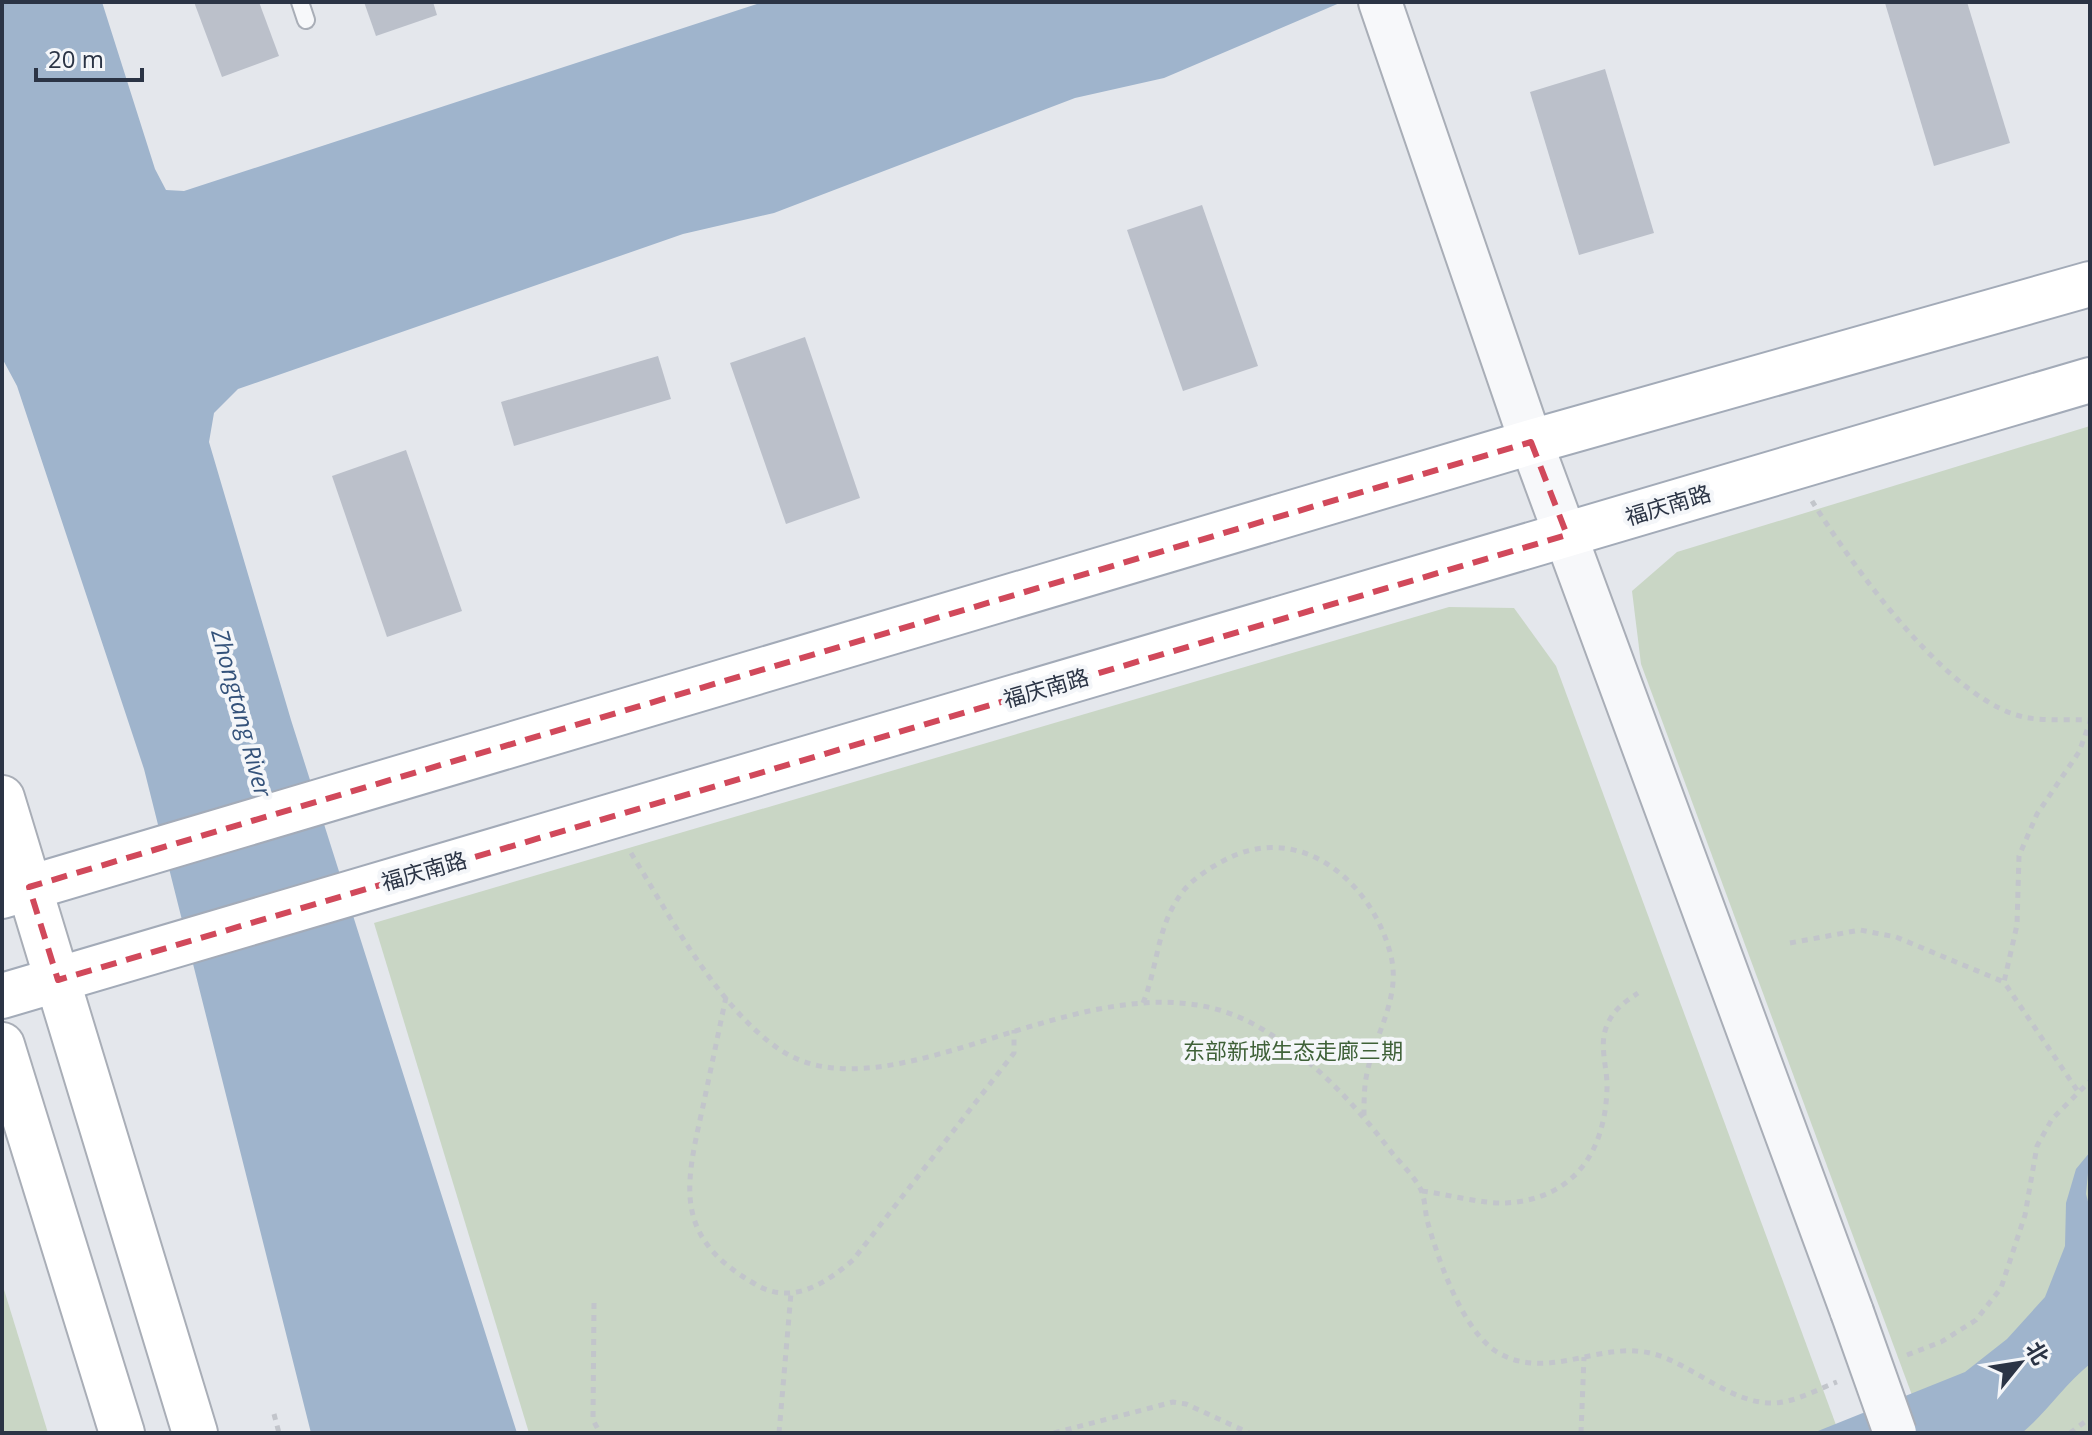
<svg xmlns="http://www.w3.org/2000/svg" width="2092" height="1435" font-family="'Open Sans','Noto Sans SC',sans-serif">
	<rect width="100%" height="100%" fill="#e4e7ec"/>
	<g fill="#c9d6c5">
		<polygon points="2090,426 2090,1433 1926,1433 1641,664 1632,591 1677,552"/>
		<polygon points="1449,607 1514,608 1556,666 1839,1433 529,1433 374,923"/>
		<polygon points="2,1283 48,1433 2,1433"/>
	</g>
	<g fill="#9fb4cc">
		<polygon points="2,2 102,2 155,169 166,190 184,191 763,2 1342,2 1164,78 1075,98 774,213 683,234 238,389 214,413 209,442 291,720 517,1433 311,1433 144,769 17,386 2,358"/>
		<path d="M 2090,1152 L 2086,1194 L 2090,1209 L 2090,1364 C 2064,1385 2047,1412 2022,1433 L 1813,1433 L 1965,1372 L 2007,1339 L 2045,1297 L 2065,1246 L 2066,1203 L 2076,1169 Z"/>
	</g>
	<g fill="#bbc0ca">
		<polygon points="194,2 259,2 279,56 222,77"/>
		<polygon points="364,2 433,2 437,15 376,36"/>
		<polygon points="1967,2 2010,143 1934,166 1885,3"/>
		<polygon points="1605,69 1654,233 1579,255 1530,92"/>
		<polygon points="1202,205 1258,366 1183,391 1127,230"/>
		<polygon points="805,337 860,498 786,524 730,363"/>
		<polygon points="658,356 671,399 514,446 501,402"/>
		<polygon points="406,450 462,611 387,637 332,476"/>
	</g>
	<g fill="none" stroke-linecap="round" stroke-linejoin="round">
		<g stroke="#a9aeb7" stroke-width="20">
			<polyline id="service" points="300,2 306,20"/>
		</g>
		<g stroke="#a9aeb7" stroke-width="46">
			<polyline id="tertiary" points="1380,2 1531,442 1852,1312"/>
		</g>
		<g stroke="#a9aeb7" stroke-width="48">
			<g id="secondary">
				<polyline points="2,798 195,1433"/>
				<polyline points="2,1045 122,1433"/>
			</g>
		</g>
		<g stroke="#a3abb8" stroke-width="48">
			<g id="primary">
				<polyline points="2,896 1531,442 2090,284"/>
				<polyline points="2,996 2090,380"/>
			</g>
		</g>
		<g stroke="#c2c5cb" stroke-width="5" stroke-dasharray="6 6" stroke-linecap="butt">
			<path d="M 1812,501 C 1852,565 1951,706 2029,718 C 2048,721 2070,719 2090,720"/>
			<path d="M 631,853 C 670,916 715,1003 776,1047 C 892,1131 1102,939 1255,1025 C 1311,1056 1354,1103 1393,1154 C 1402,1165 1415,1177 1421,1190 C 1425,1199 1425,1210 1427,1220 C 1438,1259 1462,1330 1497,1352 C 1549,1383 1600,1339 1654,1354 C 1693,1365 1730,1403 1772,1403 C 1794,1403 1818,1389 1837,1382"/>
			<polyline points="1790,943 1860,930 1896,937 2004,982"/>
			<path d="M 726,997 C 718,1035 710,1073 702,1111 C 684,1190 675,1238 755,1284 C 791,1306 825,1284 853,1260 L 1014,1053 L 1014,1030"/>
			<path d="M 1143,1003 C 1159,964 1156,925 1184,890 C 1194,878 1210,868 1223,861 C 1299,819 1373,882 1391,956 C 1401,998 1375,1034 1367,1073 C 1364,1087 1364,1101 1364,1116"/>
			<polyline points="2077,1090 2004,982 2017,925 2019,856 2037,814 2079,752 2090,722"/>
			<path d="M 1422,1191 C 1446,1194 1482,1204 1506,1203 C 1574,1199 1605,1152 1607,1089 C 1608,1071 1599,1046 1606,1028 C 1612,1011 1623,1003 1638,993"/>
			<polyline points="594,1303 593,1420 600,1433"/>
			<polyline points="1907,1355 1941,1342 1976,1320 2001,1288 2025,1215 2037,1146 2052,1119 2090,1081"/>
			<polyline points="274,1414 279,1433"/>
			<polyline points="779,1433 791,1293"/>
			<polyline points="1054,1433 1173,1402 1186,1404 1249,1433"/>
			<polyline points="1581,1433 1584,1357"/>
			<polyline points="2070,1433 2090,1418"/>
		</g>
		<use href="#service" stroke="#f7f8fa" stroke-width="16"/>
		<use href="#tertiary" stroke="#f7f8fa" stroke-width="42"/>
		<use href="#secondary" stroke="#fff" stroke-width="44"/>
		<use href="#primary" stroke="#fff" stroke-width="44"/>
		<g stroke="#a9aeb7" stroke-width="46" stroke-linecap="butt">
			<polyline id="tertiary-bridge" points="1852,1312 1895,1433"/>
		</g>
		<use href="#tertiary-bridge" stroke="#f7f8fa" stroke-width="42"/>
	</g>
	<path fill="none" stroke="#d1495b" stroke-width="6" stroke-dasharray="16 10" stroke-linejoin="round" d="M 1531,442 L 1567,535 L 58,980 L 29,887 Z"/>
	<g text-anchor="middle" stroke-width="8" stroke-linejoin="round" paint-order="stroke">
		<g font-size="22" fill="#2b3445" stroke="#f4f6f9">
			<text transform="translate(1668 505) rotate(-17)" y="8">福庆南路</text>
			<text transform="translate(1046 688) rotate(-16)" y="8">福庆南路</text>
			<text transform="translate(424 871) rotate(-16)" y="8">福庆南路</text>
		</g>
		<g font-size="22" fill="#3f6138" stroke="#f4f6f9">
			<text x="1293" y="1059">东部新城生态走廊三期</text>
		</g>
		<g font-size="24" font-style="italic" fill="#34527a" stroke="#f4f6f9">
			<text transform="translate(241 713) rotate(75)" y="8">Zhongtang River</text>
		</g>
	</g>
	<rect width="2092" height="1435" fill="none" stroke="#2b3445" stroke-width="8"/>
	<g transform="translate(2020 1363) rotate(60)" stroke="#f4f6f9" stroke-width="6" paint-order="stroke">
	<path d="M0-6L14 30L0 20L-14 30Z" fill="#2b3445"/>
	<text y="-12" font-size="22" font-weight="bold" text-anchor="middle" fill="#2b3445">北</text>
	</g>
	<path d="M36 68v12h106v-12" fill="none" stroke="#2b3445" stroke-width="4"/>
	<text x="48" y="68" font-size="24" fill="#2b3445" stroke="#f4f6f9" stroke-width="6" paint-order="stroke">20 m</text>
</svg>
